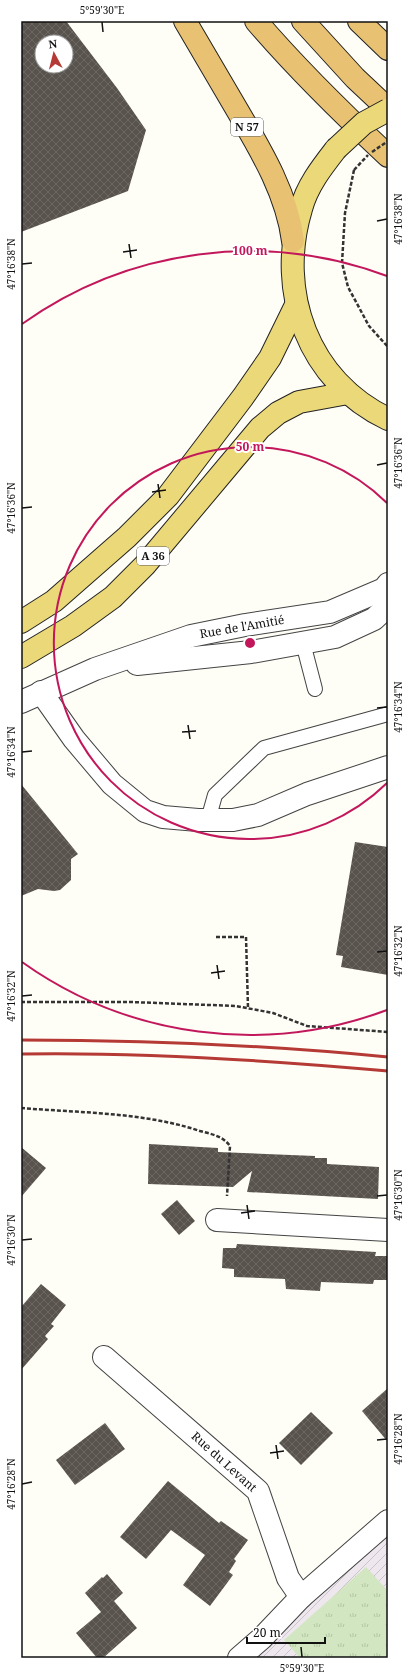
<svg xmlns="http://www.w3.org/2000/svg" width="409" height="1679" font-family="'Noto Serif',serif">
	<defs>
		<pattern id="industrial-furrows" width="10" height="10" patternUnits="userSpaceOnUse"><rect width="10" height="10" fill="#eee7ee"/><path d="M-1 1l2-2M0 10L10 0M9 11l2-2" fill="none" stroke="#cbc5cb"/></pattern>
		<pattern id="park-tufts" width="24" height="20" patternUnits="userSpaceOnUse"><rect width="24" height="20" fill="#d2e7c1"/><path d="M3 7l-1-3M5 7V3M7 7l1-3M15 17l-1-3M17 17v-4M19 17l1-3" fill="none" stroke="#b3c5a5"/></pattern>
		<pattern id="building-cross-hatch" width="8" height="8" patternUnits="userSpaceOnUse"><rect width="8" height="8" fill="#59534e"/><path d="M0 0l8 8M0 8l8-8" fill="none" stroke="#6c6763"/></pattern>
	</defs>
	<rect width="100%" height="100%" fill="#fefdf6"/>
	<polygon fill="url(#industrial-furrows)" points="388,1521 388,1658 239,1658"/>
	<polygon fill="url(#park-tufts)" points="366,1567 388,1591 388,1658 300,1658 284,1640"/>
	<g fill="url(#building-cross-hatch)" fill-rule="evenodd">
		<path d="M 21,21 L 66,21 L 117,88 L 146,130 L 128,191 L 21,232 ZM 42,42 L 66,42 L 66,66 L 42,66 Z"/>
		<polygon points="21,784 78,854 71,859 71,880 60,890 54,891 38,889 21,896"/>
		<polygon points="355,842 388,847 388,975 341,967 343,956 336,955"/>
		<polygon points="149,1144 218,1148 218,1152 315,1156 315,1158 327,1158 327,1164 379,1167 378,1199 247,1192 252,1171 233,1187 148,1184"/>
		<polygon points="21,1147 46,1168 21,1197"/>
		<polygon points="177,1200 195,1221 179,1235 161,1214"/>
		<polygon points="237,1244 376,1252 375,1256 388,1256 388,1280 374,1280 373,1284 321,1282 320,1291 286,1289 285,1279 234,1277 234,1269 222,1268 223,1248 236,1248"/>
		<polygon points="41,1284 66,1305 51,1324 54,1326 45,1336 48,1339 21,1370 21,1307"/>
		<polygon points="388,1388 388,1442 362,1411"/>
		<polygon points="311,1412 333,1433 301,1465 279,1443"/>
		<polygon points="105,1423 125,1449 75,1485 56,1460"/>
		<polygon points="168,1481 219,1523 221,1521 248,1540 234,1559 236,1561 229,1572 233,1575 210,1606 183,1585 205,1555 171,1530 146,1559 120,1537"/>
		<polygon points="107,1574 123,1593 114,1601 137,1628 103,1658 97,1658 76,1633 101,1612 85,1593 102,1577 103,1578"/>
	</g>
	<g fill="none" stroke-linecap="round" stroke-linejoin="round">
		<g stroke="#444" stroke-width="16">
			<g id="service">
				<polyline points="303,643 315,689"/>
				<polyline points="208,820 215,795 264,748 388,714"/>
			</g>
		</g>
		<g stroke="#444" stroke-width="24">
			<g id="minor">
				<polyline points="41,692 74,739 112,784 145,811 163,817 198,820 233,820 258,815 307,794 388,767"/>
				<polyline points="217,1220 388,1230"/>
				<polyline points="104,1357 258,1491 288,1578 301,1597"/>
				<polyline points="239,1658 262,1638 301,1597 388,1521"/>
			</g>
		</g>
		<g stroke="#444" stroke-width="24">
			<g id="tertiary">
				<polyline points="137,664 251,652 335,637 374,619 388,606"/>
				<polyline points="21,702 95,669 191,636 245,625 330,612 384,589 388,584"/>
			</g>
		</g>
		<g stroke="#222" stroke-width="24">
			<g id="primary">
				<path d="M 336,149 C 322,167 307,186 301,209 C 276,292 308,381 388,419"/>
				<polyline points="21,622 54,601 127,537 168,496 243,397 270,358 296,305"/>
				<polyline points="21,657 73,626 113,597 145,565 260,428 278,413 299,402 348,393"/>
			</g>
		</g>
		<g stroke="#222" stroke-width="24">
			<g id="trunk">
				<path d="M 185,21 C 202,50 219,79 236,108 C 260,149 287,193 293,241"/>
				<path d="M 256,21 C 297,69 342,113 388,156"/>
				<polyline points="303,21 355,78 388,109"/>
				<polyline points="359,21 388,49"/>
			</g>
		</g>
		<g stroke="#333" stroke-width="2.5" stroke-dasharray="4 2" stroke-linecap="butt">
			<polyline points="354,170 345,213 342,263 348,287 369,326 388,347"/>
			<polyline points="216,937 246,937 248,1008"/>
			<polyline points="21,1002 131,1002 236,1006 273,1013 307,1026 388,1032"/>
			<path d="M 21,1108 C 81,1113 143,1112 200,1131 C 211,1134 223,1136 230,1146 L 227,1196"/>
		</g>
		<use href="#service" stroke="#fff" stroke-width="14"/>
		<use href="#minor" stroke="#fff" stroke-width="22"/>
		<use href="#tertiary" stroke="#fff" stroke-width="22"/>
		<use href="#primary" stroke="#ebd879" stroke-width="22"/>
		<use href="#trunk" stroke="#e8c272" stroke-width="22"/>
		<g stroke="#b53935" stroke-width="3">
			<path d="M 21,1040 C 144,1040 266,1045 388,1057"/>
			<path d="M 21,1054 C 143,1052 266,1060 388,1071"/>
		</g>
		<g stroke="#222" stroke-width="24" stroke-linecap="butt">
			<polyline id="primary-bridge" points="336,149 364,123 388,110"/>
		</g>
		<g stroke="#333" stroke-width="2.5" stroke-dasharray="4 2" stroke-linecap="butt">
			<polyline points="372,152 388,141"/>
			<polyline points="354,170 368,155"/>
		</g>
		<use href="#primary-bridge" stroke="#ebd879" stroke-width="22"/>
	</g>
	<path fill="none" stroke="#111" stroke-width="1.5" d="M 102,22 L 103,32M 377,221 L 387,219M 129,244 L 131,258M 123,252 L 137,250M 22,264 L 32,263M 377,465 L 387,463M 158,484 L 160,498M 152,492 L 166,490M 22,508 L 32,507M 377,708 L 387,707M 188,725 L 190,739M 182,732 L 196,731M 22,752 L 32,751M 377,952 L 387,951M 217,965 L 219,979M 211,973 L 225,971M 22,996 L 32,995M 377,1196 L 387,1195M 247,1205 L 249,1219M 241,1213 L 255,1211M 22,1240 L 32,1239M 377,1440 L 387,1439M 276,1445 L 278,1459M 270,1453 L 284,1451M 22,1484 L 32,1482M 301,1647 L 302,1657"/>
	<g fill="none" stroke="#c2185b" stroke-width="2">
		<path d="M387 783A196 196 0 1 1 387 503"/>
		<path d="M387 1010A392 392 0 0 1 22 962M22 324A392 392 0 0 1 387 276"/>
	</g>
	<g text-anchor="middle" stroke-width="4" stroke-linejoin="round" paint-order="stroke">
		<g fill="#fff" stroke="#585858" stroke-width="1">
			<rect x="231" y="118" width="32" height="18" rx="3"/>
			<rect x="137" y="547" width="32" height="18" rx="3"/>
		</g>
		<g font-size="11" font-weight="bold" fill="#111">
			<text x="247" y="131">N 57</text>
			<text x="153" y="560">A 36</text>
		</g>
		<g font-size="12" fill="#111" stroke="#fff">
			<text transform="translate(242 627) rotate(-10)" y="4">Rue de l'Amitié</text>
			<text transform="translate(224 1462) rotate(42)" y="4">Rue du Levant</text>
		</g>
	</g>
	<circle cx="250" cy="643" r="6" fill="#c2185b" stroke="#fff" stroke-width="2"/>
	<g font-size="12" text-anchor="middle" font-weight="bold" fill="#c2185b" stroke="#fff" stroke-width="4" stroke-linejoin="round" paint-order="stroke">
		<text x="250" y="255">100 m</text>
		<text x="250" y="451">50 m</text>
	</g>
	<rect width="409" height="1679" fill="none" stroke="#ffffff" stroke-width="44"/>
	<g transform="translate(54 54) rotate(353)"><circle r="19" fill="#ffffff" stroke="#a0a0a0"/>
	<path d="M0-3L7 15L0 10L-7 15Z" fill="#b53935"/>
	<text y="-6" font-size="11" font-weight="bold" text-anchor="middle" fill="#111111">N</text>
	</g>
	<path d="M247 1637v6h78v-6" fill="none" stroke="#111111" stroke-width="2"/>
	<text x="253" y="1637" font-size="12" fill="#111111" stroke="#ffffff" stroke-width="3" paint-order="stroke">20 m</text>
	<rect x="22" y="22" width="365" height="1635" fill="none" stroke="#111" stroke-width="1.5"/>
	<g font-size="10" text-anchor="middle" fill="#111">
		<text x="102" y="14">5°59'30"E</text>
		<text transform="translate(398 219) rotate(-90)" y="4">47°16'38"N</text>
		<text transform="translate(11 264) rotate(-90)" y="4">47°16'38"N</text>
		<text transform="translate(398 463) rotate(-90)" y="4">47°16'36"N</text>
		<text transform="translate(11 508) rotate(-90)" y="4">47°16'36"N</text>
		<text transform="translate(398 707) rotate(-90)" y="4">47°16'34"N</text>
		<text transform="translate(11 752) rotate(-90)" y="4">47°16'34"N</text>
		<text transform="translate(398 951) rotate(-90)" y="4">47°16'32"N</text>
		<text transform="translate(11 996) rotate(-90)" y="4">47°16'32"N</text>
		<text transform="translate(398 1195) rotate(-90)" y="4">47°16'30"N</text>
		<text transform="translate(11 1240) rotate(-90)" y="4">47°16'30"N</text>
		<text transform="translate(398 1439) rotate(-90)" y="4">47°16'28"N</text>
		<text transform="translate(11 1484) rotate(-90)" y="4">47°16'28"N</text>
		<text x="302" y="1672">5°59'30"E</text>
	</g>
</svg>
